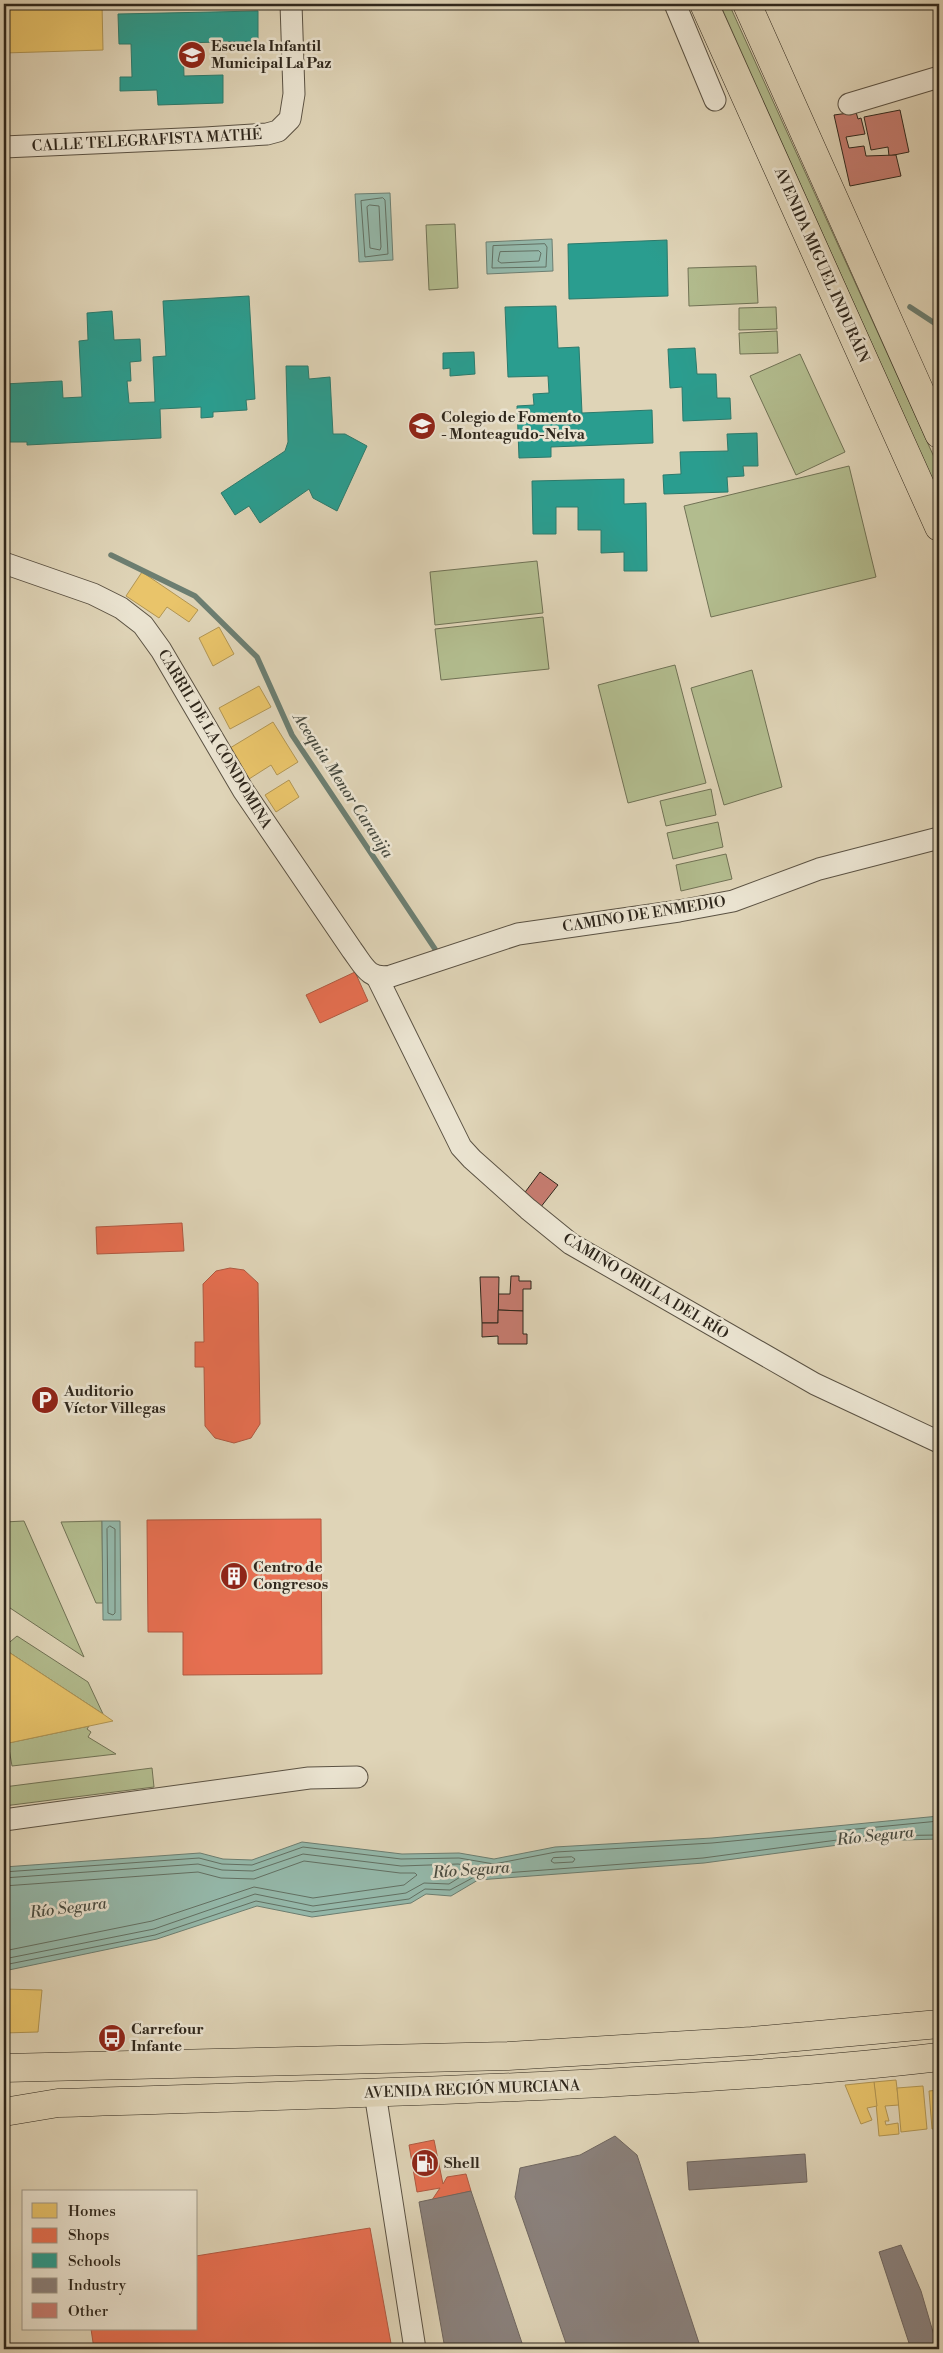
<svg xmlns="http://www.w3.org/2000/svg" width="943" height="2353" font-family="'Libre Bodoni',serif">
	<rect width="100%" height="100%" fill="#dfd4b7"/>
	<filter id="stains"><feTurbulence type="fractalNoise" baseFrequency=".004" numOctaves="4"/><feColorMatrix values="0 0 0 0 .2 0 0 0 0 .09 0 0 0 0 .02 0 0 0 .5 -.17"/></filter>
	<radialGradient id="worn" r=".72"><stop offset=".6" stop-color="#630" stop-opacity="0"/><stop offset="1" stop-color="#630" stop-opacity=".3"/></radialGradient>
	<g fill="#b2bc8e" stroke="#707255">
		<polygon points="720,4 729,4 939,468 939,494"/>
		<polygon points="455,224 458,288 429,290 426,225"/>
		<polygon points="756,266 758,303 689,306 688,268"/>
		<polygon points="776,307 777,329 739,330 739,308"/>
		<polygon points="777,331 778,353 740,354 739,333"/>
		<polygon points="800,354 845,452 796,475 750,376"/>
		<polygon points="849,466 876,577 711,617 684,506"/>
		<polygon points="537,561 543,613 435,625 430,572"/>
		<polygon points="543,617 549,669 441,680 435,629"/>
		<polygon points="675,665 706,783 628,803 598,685"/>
		<polygon points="752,670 782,787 724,805 691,688"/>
		<polygon points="711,789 716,815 666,826 660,801"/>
		<polygon points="718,822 723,847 673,859 667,833"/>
		<polygon points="726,854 732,879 681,891 676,865"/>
		<polygon points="24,1521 84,1657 4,1604 4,1522"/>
		<polygon points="102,1521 103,1603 96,1603 61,1522"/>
		<polygon points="17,1636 88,1682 103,1714 4,1649 4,1647"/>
		<polygon points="89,1726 87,1729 91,1732 88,1737 116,1754 12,1766 8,1743"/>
		<polygon points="152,1768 154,1787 4,1806 4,1787"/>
	</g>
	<g fill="#94b8aa" stroke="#6c7e71">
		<polygon points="390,193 393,260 359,262 355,194"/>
		<polygon points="552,239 553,271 487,274 486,242"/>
		<polygon points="102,1521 120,1521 121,1620 103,1620"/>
		<polygon points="939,1816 939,1839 868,1841 704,1863 478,1880 451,1896 426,1894 411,1903 312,1917 257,1906 157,1939 4,1971 4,1867 200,1853 223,1859 252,1860 302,1842 402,1854 459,1853 494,1859 555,1847 712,1838"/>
	</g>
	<g fill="#e9c46a" stroke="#b19553">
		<polygon points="4,4 102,4 103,50 4,53"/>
		<polygon points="142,572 198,610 189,622 167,607 159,618 126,596"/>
		<polygon points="219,627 234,654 213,666 199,638"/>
		<polygon points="259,686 271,707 230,729 219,708"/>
		<polygon points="273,722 298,762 277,775 271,765 249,779 230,748"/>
		<polygon points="289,780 299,797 276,812 265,795"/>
		<polygon points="4,1649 103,1714 113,1721 4,1744"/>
		<polygon points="4,1989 42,1990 38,2032 4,2033"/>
		<polygon points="896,2080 899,2105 885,2106 889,2121 885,2121 886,2125 898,2123 899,2134 879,2136 874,2082"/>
		<polygon points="874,2082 877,2106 867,2108 872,2120 861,2124 845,2085"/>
		<polygon points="923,2086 927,2129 901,2132 897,2088"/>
		<polygon points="939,2090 939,2128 932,2129 929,2091"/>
	</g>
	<g fill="#e76f51" stroke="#b05941">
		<polygon points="355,972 368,1001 320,1023 306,995"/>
		<polygon points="182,1223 184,1251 97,1254 96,1227"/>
		<polygon points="230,1268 244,1270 258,1283 260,1424 251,1438 234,1443 215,1438 205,1426 204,1367 195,1367 195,1342 204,1342 203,1284 216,1271"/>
		<polygon points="321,1519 322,1674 183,1675 183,1632 148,1632 147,1520"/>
		<polygon points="434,2140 443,2184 447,2177 466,2174 471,2191 432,2200 440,2188 417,2192 409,2145"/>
		<polygon points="370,2228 392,2349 94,2349 91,2329 196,2329 196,2256"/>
	</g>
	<g fill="#2a9d8f" stroke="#2c7a6c">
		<polygon points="258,11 258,41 183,43 184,76 223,75 223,103 158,105 157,90 120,91 120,77 132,77 131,44 119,44 118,14"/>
		<polygon points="667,240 668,296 569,299 568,244"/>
		<polygon points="249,296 255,399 246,400 247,410 213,412 213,417 201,418 201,407 160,409 161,438 27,445 27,442 7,442 4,384 62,381 63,398 82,397 79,341 88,340 87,313 112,311 114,340 140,339 141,361 130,362 131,381 127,381 129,403 155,402 153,357 166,356 163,301"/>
		<polygon points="556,306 558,348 579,347 582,413 652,410 653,443 551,447 551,457 519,458 517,406 534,405 533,394 549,393 548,376 508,377 505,307"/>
		<polygon points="695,348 697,374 716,374 717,398 730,398 731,419 683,421 682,387 670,388 668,349"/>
		<polygon points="474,352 475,374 450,376 450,368 443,369 443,353"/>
		<polygon points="286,366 308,366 309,379 330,377 333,434 345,434 367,446 337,511 313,498 309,489 260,523 249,506 235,515 221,493 285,451 288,442"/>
		<polygon points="757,433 758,466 743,466 744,476 727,477 728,492 664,494 663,475 681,474 680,452 728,451 727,434"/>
		<polygon points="624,479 624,504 646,503 647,571 624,571 624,552 601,553 601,530 578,530 578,507 556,507 556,534 533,534 532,481"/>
	</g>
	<g fill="#8a817c" stroke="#6f665f">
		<polygon points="615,2136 637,2155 701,2349 568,2349 515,2197 520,2168 580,2155"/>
		<polygon points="805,2154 807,2182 689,2190 687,2162"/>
		<polygon points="471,2191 524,2349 445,2349 419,2202"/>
		<polygon points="901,2245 921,2291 938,2349 911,2349 879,2252"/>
	</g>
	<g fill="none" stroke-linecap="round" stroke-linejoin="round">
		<g stroke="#627063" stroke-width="1">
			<polygon points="383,198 385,200 388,254 365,257 361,201"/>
			<polygon points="370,205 379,206 381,247 380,250 370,248 367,207"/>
			<polygon points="545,244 547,247 546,267 492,268 493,246"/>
			<polygon points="539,251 541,253 539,261 501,263 498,261 500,252"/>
			<polygon points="110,1526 115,1529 115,1613 113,1615 108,1613 107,1529"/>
			<polygon points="572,1857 575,1859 573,1862 554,1863 551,1861 553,1858"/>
			<polyline points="4,1872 199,1858 222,1864 252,1865 303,1847 401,1859 459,1858 494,1864 556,1852 712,1843 939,1821"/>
			<polyline points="4,1878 198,1864 222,1870 253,1871 303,1854 401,1866 458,1864 471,1866 473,1869 449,1884 424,1883 406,1893 313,1906 255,1894 154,1929 4,1959"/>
			<polyline points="4,1886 198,1872 221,1878 254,1879 304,1861 400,1873 415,1873 417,1875 404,1885 313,1898 254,1887 152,1921 4,1951"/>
			<polyline points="4,1965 155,1935 256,1901 312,1912 409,1899 425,1889 450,1890 478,1875 703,1858 867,1836 939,1835"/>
		</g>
		<g stroke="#6c7e71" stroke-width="5.5">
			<polyline points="910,307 939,326"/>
			<polyline points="111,555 195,596 257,657 292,735 435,949"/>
		</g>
	</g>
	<g fill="#c67c70" stroke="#2f271c">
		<polygon points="900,110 909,152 889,156 888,147 871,150 864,117"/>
		<polygon points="856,112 858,119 861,118 865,134 846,137 849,148 864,146 866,156 896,155 901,176 850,186 834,115"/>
		<polygon points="540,1172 558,1185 540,1208 523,1195"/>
		<polygon points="511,1276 519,1276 519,1281 531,1281 531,1289 523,1289 523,1311 498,1310 498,1294 510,1294"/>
		<polygon points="480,1277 499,1277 498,1323 482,1323"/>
		<polygon points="498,1310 523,1311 523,1334 527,1334 527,1344 498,1344 498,1336 482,1337 482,1323 498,1323"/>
	</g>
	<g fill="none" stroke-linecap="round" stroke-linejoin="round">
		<g stroke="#5b5243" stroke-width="23">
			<g id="minor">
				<polyline points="675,4 715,100"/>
				<polyline points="849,104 939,77"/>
				<polyline points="4,147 205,138 267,134 278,131 290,119 294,94 291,4"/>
				<path d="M 4,563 L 93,594 L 121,608 L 143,625 L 161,650 L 243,790 L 352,950 C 364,966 368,980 391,976 L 518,934 L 679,911 L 733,901 L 819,869 L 939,838"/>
				<polyline points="377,977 461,1147 472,1159 528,1209 571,1244 815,1384 939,1442"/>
				<polyline points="4,1820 309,1778 357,1777"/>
				<polyline points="375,2093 415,2349"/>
			</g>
		</g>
		<g stroke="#2f271c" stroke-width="29">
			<g id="primary">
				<polyline points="704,4 939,527"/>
				<polyline points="747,4 939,434"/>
				<polyline points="4,2068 508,2056 752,2041 939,2024"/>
				<path d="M 4,2112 L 58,2103 C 232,2097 407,2093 581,2084 C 701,2078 820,2071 939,2057"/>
			</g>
		</g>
		<use href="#minor" stroke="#eae3d0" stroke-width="21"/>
		<use href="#primary" stroke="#dfd4b7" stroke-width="28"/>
	</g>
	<defs>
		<g id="school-disc" transform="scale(1.4375)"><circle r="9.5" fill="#8f2418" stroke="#eae3d0"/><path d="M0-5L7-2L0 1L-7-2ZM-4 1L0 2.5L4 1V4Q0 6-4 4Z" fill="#fff"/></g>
		<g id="parking-disc" transform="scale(1.4375)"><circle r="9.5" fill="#8f2418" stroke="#eae3d0"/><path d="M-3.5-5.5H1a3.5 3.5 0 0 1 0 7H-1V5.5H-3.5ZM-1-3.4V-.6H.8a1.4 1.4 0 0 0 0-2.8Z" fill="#fff"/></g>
		<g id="building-disc" transform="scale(1.4375)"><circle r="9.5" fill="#8f2418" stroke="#eae3d0"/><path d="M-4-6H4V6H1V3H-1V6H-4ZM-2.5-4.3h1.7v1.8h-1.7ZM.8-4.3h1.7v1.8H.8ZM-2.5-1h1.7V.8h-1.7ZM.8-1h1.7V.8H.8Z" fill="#fff"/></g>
		<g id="bus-disc" transform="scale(1.4375)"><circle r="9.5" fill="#8f2418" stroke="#eae3d0"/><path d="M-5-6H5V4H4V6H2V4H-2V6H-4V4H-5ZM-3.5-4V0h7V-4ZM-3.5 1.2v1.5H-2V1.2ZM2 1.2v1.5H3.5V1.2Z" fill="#fff"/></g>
		<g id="fuel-disc" transform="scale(1.4375)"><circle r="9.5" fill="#8f2418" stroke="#eae3d0"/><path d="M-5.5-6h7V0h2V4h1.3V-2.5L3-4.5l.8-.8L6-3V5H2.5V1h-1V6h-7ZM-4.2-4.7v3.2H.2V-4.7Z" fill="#fff"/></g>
	</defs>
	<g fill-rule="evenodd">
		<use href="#school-disc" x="192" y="55"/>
		<use href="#school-disc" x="422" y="426"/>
		<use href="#parking-disc" x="45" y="1400"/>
		<use href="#building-disc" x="234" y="1576"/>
		<use href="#bus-disc" x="112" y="2038"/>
		<use href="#fuel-disc" x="425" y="2163"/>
	</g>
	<g text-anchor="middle" stroke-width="5" stroke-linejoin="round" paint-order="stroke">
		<g font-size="15" font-weight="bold" fill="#2f271c" stroke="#eae3d0" text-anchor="start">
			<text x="211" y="51">Escuela Infantil<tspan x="211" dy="17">Municipal La Paz</tspan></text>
			<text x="441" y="422">Colegio de Fomento<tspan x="441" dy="17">- Monteagudo-Nelva</tspan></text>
			<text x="64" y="1396">Auditorio<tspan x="64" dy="17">Víctor Villegas</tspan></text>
			<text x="253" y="1572">Centro de<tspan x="253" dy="17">Congresos</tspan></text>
			<text x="131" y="2034">Carrefour<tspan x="131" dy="17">Infante</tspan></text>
			<text x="444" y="2168">Shell</text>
		</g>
		<g font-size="15" fill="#2f271c" stroke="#eae3d0">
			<text transform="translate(147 140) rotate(-3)" y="5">CALLE TELEGRAFISTA MATHÉ</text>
			<text transform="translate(822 265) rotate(66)" y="5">AVENIDA MIGUEL INDURÁIN</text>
			<text transform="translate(215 739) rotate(59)" y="5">CARRIL DE LA CONDOMINA</text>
			<text transform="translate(644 914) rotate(-9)" y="5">CAMINO DE ENMEDIO</text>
			<text transform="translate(646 1286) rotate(31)" y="5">CAMINO ORILLA DEL RÍO</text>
			<text transform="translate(472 2089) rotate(-2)" y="5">AVENIDA REGIÓN MURCIANA</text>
		</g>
		<g font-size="16" font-style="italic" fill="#484b40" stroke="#eae3d0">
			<text transform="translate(344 785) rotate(57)" y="6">Acequia Menor Caravija</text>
			<text transform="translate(875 1835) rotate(-6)" y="6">Río Segura</text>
			<text transform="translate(471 1869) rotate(-4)" y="6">Río Segura</text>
			<text transform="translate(68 1907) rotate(-7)" y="6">Río Segura</text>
		</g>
	</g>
	<rect width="943" height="2353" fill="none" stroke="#dfd4b7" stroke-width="20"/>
	<rect x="5" y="5" width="933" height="2343" fill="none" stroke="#2f271c" stroke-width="2.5"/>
	<rect x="10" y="10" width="923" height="2333" fill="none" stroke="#2f271c"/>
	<rect x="22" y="2190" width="175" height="140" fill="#eae3d0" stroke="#9f9888"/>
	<rect x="32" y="2203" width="25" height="15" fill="#e9c46a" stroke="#9f9888"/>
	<text x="68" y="2216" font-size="15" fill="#2f271c">Homes</text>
	<rect x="32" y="2228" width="25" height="15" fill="#e76f51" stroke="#9f9888"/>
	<text x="68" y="2240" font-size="15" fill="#2f271c">Shops</text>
	<rect x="32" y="2253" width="25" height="15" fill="#2a9d8f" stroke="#9f9888"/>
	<text x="68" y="2266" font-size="15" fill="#2f271c">Schools</text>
	<rect x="32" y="2278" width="25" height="15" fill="#8a817c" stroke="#9f9888"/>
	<text x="68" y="2290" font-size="15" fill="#2f271c">Industry</text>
	<rect x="32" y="2303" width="25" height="15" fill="#c67c70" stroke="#9f9888"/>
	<text x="68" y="2316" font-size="15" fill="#2f271c">Other</text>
	<rect width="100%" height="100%" filter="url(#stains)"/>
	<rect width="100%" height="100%" fill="url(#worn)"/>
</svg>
